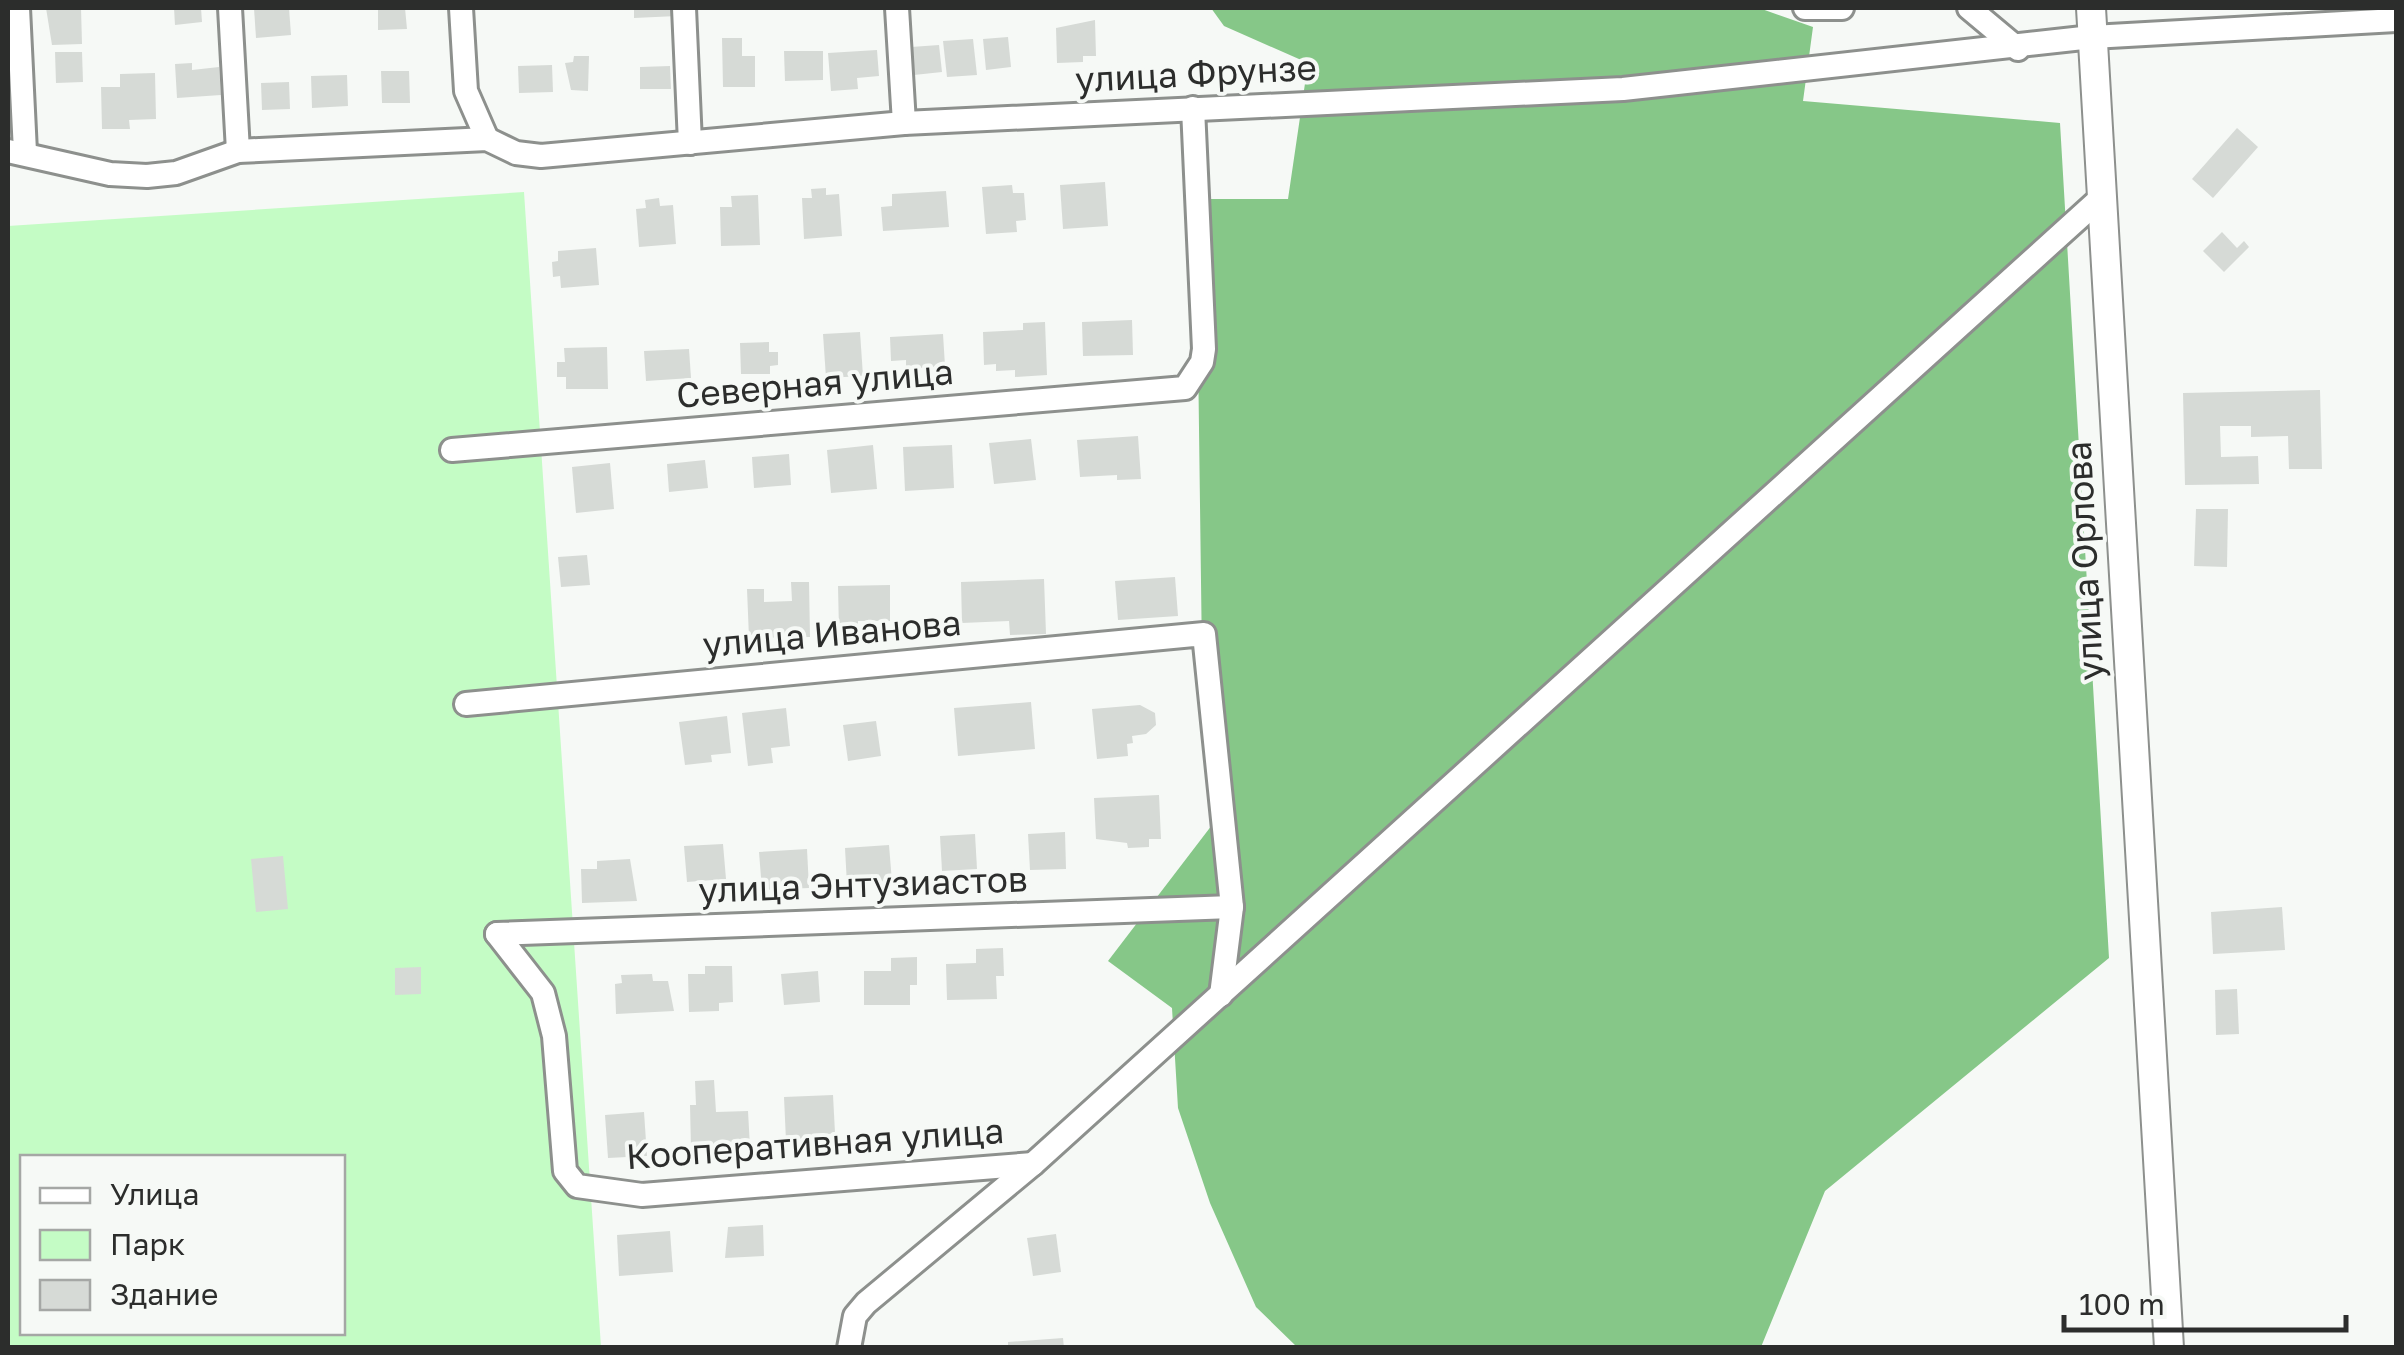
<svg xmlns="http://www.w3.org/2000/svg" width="2404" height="1355" font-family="'Golos Text',sans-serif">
	<rect width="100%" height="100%" fill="#f6f9f6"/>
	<path fill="#c4fcc5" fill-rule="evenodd" d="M 524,192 L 601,1347 L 8,1348 L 8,226 ZM 22,1158 L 342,1158 L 342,1332 L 22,1332 Z"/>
	<polygon fill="#86c788" points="1211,8 1759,8 1813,27 1803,101 2060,123 2109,958 1825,1191 1761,1347 1297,1347 1256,1307 1210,1203 1178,1108 1172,1008 1108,961 1212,825 1203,734 1196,199 1288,199 1308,63 1224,26"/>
	<g fill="#d6dad6">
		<polygon points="46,8 81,8 82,44 52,45"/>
		<polygon points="174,8 201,8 202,22 175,25"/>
		<polygon points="254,8 289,8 291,35 256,38"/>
		<polygon points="378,8 405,8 407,29 378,30"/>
		<polygon points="634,8 676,8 677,16 634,18"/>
		<polygon points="1095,20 1096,56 1083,56 1083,62 1057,63 1056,28"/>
		<polygon points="1008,37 1011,67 986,70 983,39"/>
		<polygon points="722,38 742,38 742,56 755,56 755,87 723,87"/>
		<polygon points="973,39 977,75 947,77 943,41"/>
		<polygon points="939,45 942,72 914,75 911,47"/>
		<polygon points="877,50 879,76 857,78 858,89 831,91 828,53"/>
		<polygon points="784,51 823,51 823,80 785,81"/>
		<polygon points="55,52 82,52 83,82 56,83"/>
		<polygon points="574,56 589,56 588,91 571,90 565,63 573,62"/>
		<polygon points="192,63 192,70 219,67 221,95 177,98 175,64"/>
		<polygon points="552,65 553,92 519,93 518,66"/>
		<polygon points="670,66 671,89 640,89 640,67"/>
		<polygon points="381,71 409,71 410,103 382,103"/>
		<polygon points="155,73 156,119 129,120 130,129 102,129 101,87 120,87 120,74"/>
		<polygon points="347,75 348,106 312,108 311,76"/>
		<polygon points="289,82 290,109 262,110 261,83"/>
		<polygon points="2237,128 2258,147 2213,198 2192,179"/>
		<polygon points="1105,182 1108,226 1063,229 1060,185"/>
		<polygon points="1012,185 1013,193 1024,193 1026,220 1016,221 1017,232 986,234 982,187"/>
		<polygon points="826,188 826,195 839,194 842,236 804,239 802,198 812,198 811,189"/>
		<polygon points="946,191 949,227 883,231 881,207 892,206 892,194"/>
		<polygon points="758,195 760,245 721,246 720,207 732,207 731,196"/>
		<polygon points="659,198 660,206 673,205 676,244 639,247 636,209 646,208 645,200"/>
		<polygon points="2222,232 2237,248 2244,241 2249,247 2224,272 2203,251"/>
		<polygon points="596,248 599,285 561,288 560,276 553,277 552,262 558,261 558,251"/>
		<polygon points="1132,320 1133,355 1083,356 1082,322"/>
		<polygon points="1045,322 1047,375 1015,377 1015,370 996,371 996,364 984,365 983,332 1023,330 1023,323"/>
		<polygon points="860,332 863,376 826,378 823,334"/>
		<polygon points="943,334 945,366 906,369 906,360 891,361 890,337"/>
		<polygon points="769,342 769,352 778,352 778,365 770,366 770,374 741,374 740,343"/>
		<polygon points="607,347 608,389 566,389 566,377 557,377 557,362 565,362 564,348"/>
		<polygon points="689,349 691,378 646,381 644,351"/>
		<polygon points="2320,390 2322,469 2289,469 2288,436 2251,437 2251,426 2220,426 2221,457 2258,456 2259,484 2185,485 2183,393"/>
		<polygon points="1138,436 1141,479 1117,480 1117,475 1080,477 1077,440"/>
		<polygon points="1031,439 1036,480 994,484 989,443"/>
		<polygon points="873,445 877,489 831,493 827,450"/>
		<polygon points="952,445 954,488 905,491 903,447"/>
		<polygon points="789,454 791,485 754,488 752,457"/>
		<polygon points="705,460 708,488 669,492 667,464"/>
		<polygon points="610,463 614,509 576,513 572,467"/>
		<polygon points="2196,509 2228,509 2227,567 2194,566"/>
		<polygon points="587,555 590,585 561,587 558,557"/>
		<polygon points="1175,577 1178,616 1118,620 1115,581"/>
		<polygon points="1044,579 1046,634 1010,635 1009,621 962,623 961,582"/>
		<polygon points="791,582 809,582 810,637 749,638 747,589 764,589 764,602 792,601"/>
		<polygon points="890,585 890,621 858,621 858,631 839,631 838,586"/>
		<polygon points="1031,702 1035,749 958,756 954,708"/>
		<polygon points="1140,705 1155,713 1156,725 1146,734 1132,736 1133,743 1127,744 1128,756 1097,759 1092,709"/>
		<polygon points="786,708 790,746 771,748 773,763 748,766 742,713"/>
		<polygon points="727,716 731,753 711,755 712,762 685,765 679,722"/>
		<polygon points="876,721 881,756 848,761 843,725"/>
		<polygon points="1159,795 1161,839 1149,839 1149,847 1128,848 1127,843 1096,839 1094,798"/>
		<polygon points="1065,832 1066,869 1030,870 1028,834"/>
		<polygon points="975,834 977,869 942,871 940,836"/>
		<polygon points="723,844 726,879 687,882 684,846"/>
		<polygon points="889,845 892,882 847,885 845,848"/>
		<polygon points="807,849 809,888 762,890 759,852"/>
		<polygon points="283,856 288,909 256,912 251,859"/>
		<polygon points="630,859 637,901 582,903 581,869 597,869 597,861"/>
		<polygon points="2282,907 2285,950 2213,954 2211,912"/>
		<polygon points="1003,948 1004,976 996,976 997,999 947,1000 946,964 976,963 976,949"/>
		<polygon points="917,957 917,985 910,985 910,1005 864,1005 864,971 891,971 891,958"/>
		<polygon points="705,966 732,966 733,1002 719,1003 719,1011 689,1012 688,974 705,974"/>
		<polygon points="421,967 421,994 395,995 395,968"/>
		<polygon points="818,971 820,1002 784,1005 781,974"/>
		<polygon points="652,974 653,981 668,981 674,1011 616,1014 615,984 622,983 621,975"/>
		<polygon points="2237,989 2239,1034 2216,1035 2215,990"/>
		<polygon points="714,1080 716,1112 748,1111 750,1147 691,1149 690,1105 696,1105 695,1081"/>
		<polygon points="833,1095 835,1133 786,1141 784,1097"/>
		<polygon points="644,1112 647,1156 608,1158 605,1115"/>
		<polygon points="763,1225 764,1256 725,1258 728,1227"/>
		<polygon points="670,1231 673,1272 619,1276 617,1235"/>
		<polygon points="1056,1234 1061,1272 1033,1276 1027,1238"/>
		<polygon points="1063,1338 1064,1348 1008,1348 1008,1342"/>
	</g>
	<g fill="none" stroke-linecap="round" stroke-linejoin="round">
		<g stroke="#8d908d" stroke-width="28">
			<g id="minor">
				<polyline points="18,8 25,152"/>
				<polyline points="230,8 238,151"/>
				<polyline points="461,8 466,91 487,139"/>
				<polyline points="684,8 690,143"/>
				<polyline points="897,8 904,123"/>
				<polyline points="1805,8 1842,8"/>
				<polyline points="1969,8 2018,49"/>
				<polyline points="8,151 110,174 147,176 176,173 238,151 487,139 516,153 541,156 904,123 1623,89 2092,37 2396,20"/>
				<polyline points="452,450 1185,388 1202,362 1204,349 1193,108"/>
				<polyline points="466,704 1204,634 1232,907 1221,995"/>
				<polyline points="497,934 1232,907"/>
				<polyline points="497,934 543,993 554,1036 565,1171 577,1186 642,1195 1033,1164"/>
				<polyline points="849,1348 855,1316 866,1303 1033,1164 2102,197"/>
			</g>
		</g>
		<g stroke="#8d908d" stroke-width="32">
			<polyline id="tertiary" points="2091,8 2169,1348"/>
		</g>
		<use href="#minor" stroke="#fff" stroke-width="22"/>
		<use href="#tertiary" stroke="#fff" stroke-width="28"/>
	</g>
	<g text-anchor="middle" stroke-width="8" stroke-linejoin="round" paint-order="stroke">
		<g font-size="35" fill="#2c2d2c" stroke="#f6f9f6">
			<text transform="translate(1196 74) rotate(-3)" y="12">улица Фрунзе</text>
			<text transform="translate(815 384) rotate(-5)" y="12">Северная улица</text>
			<text transform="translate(2085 561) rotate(-93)" y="12">улица Орлова</text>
			<text transform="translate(832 634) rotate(-5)" y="12">улица Иванова</text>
			<text transform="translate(863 885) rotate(-2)" y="12">улица Энтузиастов</text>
			<text transform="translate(815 1144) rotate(-4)" y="12">Кооперативная улица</text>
		</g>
	</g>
	<rect width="2404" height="1355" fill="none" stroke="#2c2d2c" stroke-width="20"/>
	<rect x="20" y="1155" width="325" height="180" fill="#f6f9f6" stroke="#a5a7a5" stroke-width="2.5"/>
	<rect x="40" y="1188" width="50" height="15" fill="#ffffff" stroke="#a5a7a5" stroke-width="2.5"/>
	<text x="110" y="1205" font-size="30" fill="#2c2d2c">Улица</text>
	<rect x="40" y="1230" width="50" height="30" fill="#c4fcc5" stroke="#a5a7a5" stroke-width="2.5"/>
	<text x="110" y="1255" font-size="30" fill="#2c2d2c">Парк</text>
	<rect x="40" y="1280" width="50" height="30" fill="#d6dad6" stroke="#a5a7a5" stroke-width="2.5"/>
	<text x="110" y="1305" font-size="30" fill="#2c2d2c">Здание</text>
	<path d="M2064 1315v15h282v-15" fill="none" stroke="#2c2d2c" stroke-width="5"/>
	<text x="2079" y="1315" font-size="30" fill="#2c2d2c" stroke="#f6f9f6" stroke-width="8" paint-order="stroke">100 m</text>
</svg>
